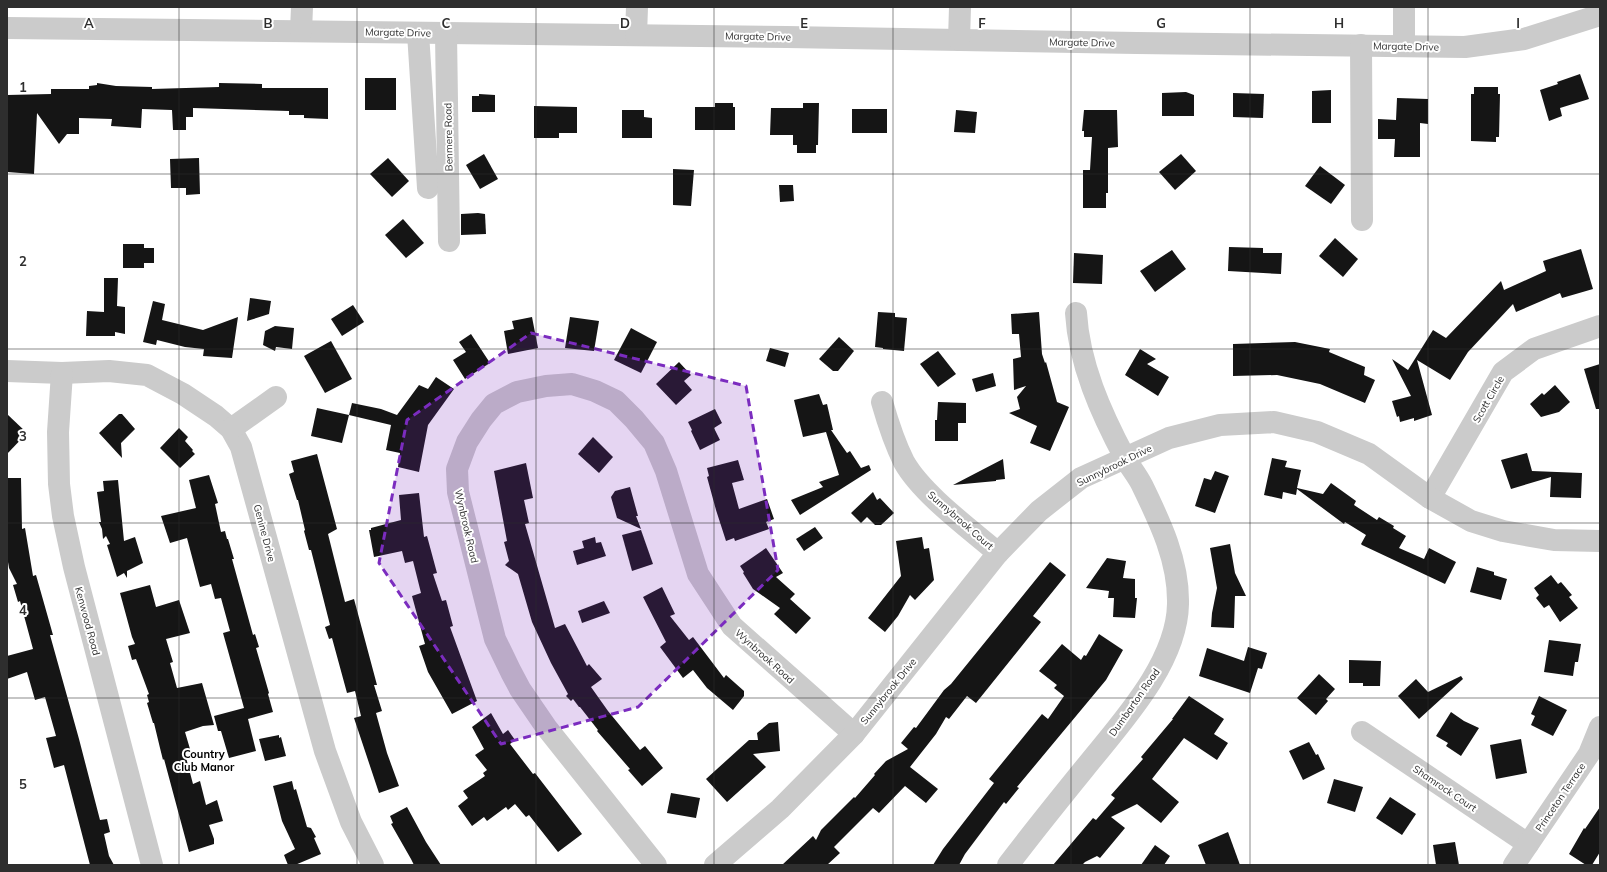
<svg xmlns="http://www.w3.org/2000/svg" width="1607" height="872" font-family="Mulish,sans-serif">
	<rect width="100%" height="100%" fill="#fff"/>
	<g fill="#151515">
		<polygon points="1580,74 1589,99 1560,108 1562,116 1549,121 1540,90 1558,84 1557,82"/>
		<rect x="365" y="78" width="31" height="32"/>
		<polygon points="97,83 116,86 152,87 152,89 219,87 219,83 262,84 262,88 328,88 328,119 304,118 304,115 289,115 289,111 193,108 193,117 186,117 186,130 173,130 172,110 142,109 141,128 111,126 112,119 79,118 79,134 67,134 59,144 37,113 34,174 7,172 7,95 51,94 51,89 89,89 89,86 97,85"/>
		<polygon points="1474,87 1498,87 1498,94 1500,94 1499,137 1496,137 1496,142 1471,141 1471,94 1474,94"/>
		<polygon points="1331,90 1331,123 1312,123 1312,91"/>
		<polygon points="1186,92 1194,95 1194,116 1162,116 1162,93"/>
		<polygon points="1233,93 1264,94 1263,118 1233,117"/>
		<polygon points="479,94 495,95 495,112 472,112 472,96 479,96"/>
		<polygon points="1397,98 1428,99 1428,124 1420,123 1420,157 1394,157 1395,139 1378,139 1378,119 1396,120"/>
		<polygon points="715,103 733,103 733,107 735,107 735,130 695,130 695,107 715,107"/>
		<polygon points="803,103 819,103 818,145 816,145 816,153 797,153 797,145 793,145 793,135 770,135 771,108 803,108"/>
		<polygon points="534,106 577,107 577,133 559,133 559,138 534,138"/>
		<rect x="852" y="109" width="35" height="24"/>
		<polygon points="622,110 644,110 644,117 652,118 652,138 622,138"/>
		<polygon points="956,110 977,112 975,133 954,132"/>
		<polygon points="1084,110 1117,110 1118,147 1108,148 1108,193 1106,193 1106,208 1083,208 1083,170 1090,170 1092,137 1084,137 1084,131 1082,131"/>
		<polygon points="484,154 498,179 480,189 466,165"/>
		<polygon points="1181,154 1196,171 1175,190 1159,172"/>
		<polygon points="199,158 200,194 186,195 186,188 171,188 170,159"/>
		<polygon points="388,158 409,181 392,197 370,174"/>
		<polygon points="1320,166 1345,185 1331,204 1305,186"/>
		<polygon points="673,169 694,170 691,206 673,205"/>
		<polygon points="779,185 793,185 794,201 780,202"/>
		<polygon points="478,213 485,214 486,234 461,235 461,214"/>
		<polygon points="403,219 424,243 406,258 385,235"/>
		<polygon points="1335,238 1358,259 1343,277 1319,256"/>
		<polygon points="123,244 144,244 144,248 154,248 154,263 144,263 144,268 123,268"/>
		<polygon points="1229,247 1263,248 1263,253 1282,253 1281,274 1228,271"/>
		<polygon points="1581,249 1593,289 1562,298 1560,293 1516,312 1513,304 1468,352 1450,380 1417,360 1432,415 1414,421 1414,418 1400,422 1399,416 1397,417 1392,401 1411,396 1392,359 1408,370 1433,330 1446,338 1501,281 1504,290 1546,271 1543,261"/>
		<polygon points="1172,250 1186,269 1155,292 1140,271"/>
		<polygon points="1074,253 1103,255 1102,284 1073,283"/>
		<polygon points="104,278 118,278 117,306 125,307 125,334 115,332 115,336 86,336 87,311 104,312"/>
		<polygon points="250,298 271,301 269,314 247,321"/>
		<polygon points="153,301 165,304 162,320 203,330 238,317 232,358 203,356 204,349 185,347 157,340 156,345 143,342"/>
		<polygon points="353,305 364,322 342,336 331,319"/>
		<polygon points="878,312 895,313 895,317 907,318 904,351 883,349 883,348 875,347"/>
		<polygon points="1039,312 1042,354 1045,363 1046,362 1057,402 1069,407 1050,451 1030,443 1037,426 1009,413 1020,409 1017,397 1026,386 1014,390 1013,359 1021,357 1019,334 1012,334 1011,314"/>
		<polygon points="532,317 538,348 508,354 504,331 514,329 512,321"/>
		<polygon points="570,317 599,321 594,351 565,348"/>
		<polygon points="275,326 294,328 292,349 276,347 275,351 263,345 265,331"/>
		<polygon points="631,328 657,342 641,373 614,360"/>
		<polygon points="471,334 490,363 465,379 453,360 466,352 459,342"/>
		<polygon points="839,337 854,351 838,371 833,371 819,359"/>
		<polygon points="331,341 352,379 325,393 304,356"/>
		<polygon points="1295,342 1330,349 1329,352 1365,367 1364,375 1375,380 1365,403 1320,384 1277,375 1233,376 1233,344"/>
		<polygon points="770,348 789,353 785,367 766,361"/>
		<polygon points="1140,349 1156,359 1147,364 1169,377 1158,396 1125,375"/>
		<polygon points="938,351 956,374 938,387 920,364"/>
		<polygon points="679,362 691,375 684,381 692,390 676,405 656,384"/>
		<polygon points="1600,364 1600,409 1596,409 1584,369"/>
		<polygon points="993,373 996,386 976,392 972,379"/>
		<polygon points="436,377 454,389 428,425 419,472 398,467 400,453 386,450 391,425 349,415 352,403 381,409 397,415 419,385 428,389"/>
		<polygon points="1555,385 1570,402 1559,412 1541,417 1530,404 1542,393 1544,395"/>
		<polygon points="819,394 823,405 827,404 833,430 831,430 847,453 850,451 861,468 869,465 871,470 800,515 791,500 823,487 819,482 839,475 826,432 803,437 794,400"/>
		<polygon points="938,402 966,403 966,423 958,423 958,441 935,441 935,420 937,420"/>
		<polygon points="317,408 349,415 342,443 311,436"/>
		<polygon points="715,409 722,423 714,428 720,440 700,450 691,431 692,430 688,422"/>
		<polygon points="7,414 27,433 7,454"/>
		<polygon points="119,414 122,414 135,429 121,443 122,458 99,433"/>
		<polygon points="179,428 188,437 185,441 193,450 192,451 195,454 180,468 160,448"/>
		<polygon points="593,437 613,457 599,473 578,454"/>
		<polygon points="1527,453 1532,471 1582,473 1581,498 1550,497 1551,477 1511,489 1501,460"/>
		<polygon points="317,454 337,529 328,534 345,602 354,599 377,685 374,685 382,711 376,713 387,753 399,786 379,793 354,718 361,716 355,691 347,693 332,638 329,639 325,627 330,625 311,550 309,550 304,531 305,530 298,500 297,500 289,474 294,472 291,461"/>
		<polygon points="1272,458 1287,461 1285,467 1301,470 1297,488 1323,494 1331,483 1356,501 1354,505 1377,520 1379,517 1394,526 1393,528 1406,536 1399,548 1424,559 1429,548 1456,562 1445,584 1362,545 1361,544 1366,535 1345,522 1344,524 1297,489 1296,495 1283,492 1282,499 1264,495"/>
		<polygon points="1003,459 1005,479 996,480 996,481 953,485"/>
		<polygon points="738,460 744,480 732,483 739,509 767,499 774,519 766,522 769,529 735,541 734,538 726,541 716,510 707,477 709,476 707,468"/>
		<polygon points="526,463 533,498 524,500 529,523 525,524 555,628 565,624 587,666 589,664 602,679 591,687 608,711 640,750 645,746 663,768 642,786 628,770 630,769 597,731 598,730 580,707 579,707 573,699 571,701 566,696 568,694 551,663 532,622 518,574 505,565 509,561 504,542 507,541 494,471"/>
		<polygon points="1215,471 1229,476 1215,513 1195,506 1204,478 1211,480"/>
		<polygon points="209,475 218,503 215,504 221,532 225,531 227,539 228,539 234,559 232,559 253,635 255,634 259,647 256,648 269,693 268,694 273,712 248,719 256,751 229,758 221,731 218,731 214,716 244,708 223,633 230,631 221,598 215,599 211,584 200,587 187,538 170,543 161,516 196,508 189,480"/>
		<polygon points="7,478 21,478 22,529 25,528 33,576 36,575 53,635 50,635 79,739 100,820 107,819 110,832 104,834 109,856 114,865 90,865 64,765 54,768 46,738 56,736 45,697 35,700 27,672 7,679 7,656 33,649 20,601 18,602 13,585 17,584 9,568 7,556"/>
		<polygon points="118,480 124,541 135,537 143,563 127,571 127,578 124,573 117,577 107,545 110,544 106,536 103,539 102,529 99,522 101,522 97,492 104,491 103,481"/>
		<polygon points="630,487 638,516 636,516 641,529 617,518 611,497 615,491"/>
		<polygon points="873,492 877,500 880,498 894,513 881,525 875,525 867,517 861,523 851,513"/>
		<polygon points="419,493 424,537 427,536 437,573 433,574 442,601 446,600 453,626 450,627 477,701 452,714 428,672 419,646 425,644 412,596 421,593 413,561 405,563 402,551 374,557 369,530 371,530 371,528 401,520 399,495"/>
		<polygon points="815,527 823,538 804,551 796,539"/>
		<polygon points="641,530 653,564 632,571 622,535"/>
		<polygon points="595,537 596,543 601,542 606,556 577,565 573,551 584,548 582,541"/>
		<polygon points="922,537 924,549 929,548 934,580 915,600 910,595 898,616 885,632 868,618 901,576 896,541"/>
		<polygon points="1230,544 1235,573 1246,596 1235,596 1234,628 1211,627 1212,613 1217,588 1210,548"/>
		<polygon points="766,548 783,573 776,577 795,594 790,599 811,618 796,634 774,614 780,608 753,589 743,573 744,572 740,566"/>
		<polygon points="1107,558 1126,561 1123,578 1135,579 1135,598 1137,598 1135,618 1113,617 1114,598 1108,598 1109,591 1086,588"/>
		<polygon points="1050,562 1066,575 1033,616 1041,622 976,703 967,696 949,719 946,717 936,734 910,767 938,789 926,803 905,786 879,813 873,808 834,847 840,853 827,865 782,865 813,836 816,840 821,830 854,797 855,798 875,775 874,774 886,761 908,749 901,743 914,727 916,728 944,690 951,684"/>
		<polygon points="1477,567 1494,572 1494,575 1507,579 1501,600 1470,592"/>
		<polygon points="1551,575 1558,584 1561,582 1572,595 1569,597 1578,608 1560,622 1549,605 1544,608 1536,598 1539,595 1534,588"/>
		<polygon points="150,585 156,607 179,600 190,633 166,639 173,662 170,663 177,688 202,683 214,725 203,726 185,732 190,749 184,750 193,784 200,781 206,805 217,800 223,821 209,825 214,839 214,844 189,852 164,759 163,760 160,748 154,723 153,723 147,703 149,702 147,695 149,694 136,659 132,660 128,646 135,644 132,637 120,593"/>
		<polygon points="662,587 675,614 670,616 689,640 693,637 724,678 726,675 744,691 744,696 733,710 707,688 693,670 683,678 660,647 666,642 643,597"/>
		<polygon points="604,601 610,613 582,623 578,611"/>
		<polygon points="1099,634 1123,650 1106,680 1017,787 1019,788 1006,804 1004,802 965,854 959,865 933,865 943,849 994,783 989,779 1042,714 1048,719 1064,696 1054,688 1057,685 1039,671 1062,644 1081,660 1084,655 1086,656"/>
		<polygon points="1549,640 1581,644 1578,662 1575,662 1573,676 1544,672"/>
		<polygon points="1248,647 1267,653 1262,669 1258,668 1250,693 1199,676 1207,648 1244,661"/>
		<polygon points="1349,660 1381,661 1380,686 1363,686 1363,683 1349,683"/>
		<polygon points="1319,674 1335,689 1326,699 1328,701 1316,715 1297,698"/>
		<polygon points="1461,676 1463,679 1419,719 1398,696 1416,679 1428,692"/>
		<polygon points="1189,696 1224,719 1214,734 1228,743 1217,760 1184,738 1152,779 1179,802 1161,823 1137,804 1111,817 1125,828 1100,858 1097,856 1085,862 1082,865 1053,865 1093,818 1096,820 1115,798 1111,795 1143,759 1141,757 1173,719 1172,719"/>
		<polygon points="1539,696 1567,710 1553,736 1531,725 1535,716 1531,714"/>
		<polygon points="1451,712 1464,721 1479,728 1461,756 1446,746 1448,743 1436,736"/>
		<polygon points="491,713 503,734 508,730 515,740 510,744 533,774 535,773 582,834 558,852 529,815 526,817 515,804 508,810 506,807 487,821 484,817 472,826 458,806 468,798 463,791 485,776 483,773 487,770 475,755 484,749 472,727"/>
		<polygon points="778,722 780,751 753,754 766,767 727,802 706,779 749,740 758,740 757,733 769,723"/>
		<polygon points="279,735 279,738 281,737 286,756 265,761 259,739"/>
		<polygon points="1521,739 1527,773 1496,779 1490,745"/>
		<polygon points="1309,742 1316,755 1318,754 1325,769 1303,780 1289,751"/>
		<polygon points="1334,779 1363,787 1355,812 1327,803"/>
		<polygon points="292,781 294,790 296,789 307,827 311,828 316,837 314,838 321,854 295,865 288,865 284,855 295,849 282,821 273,786"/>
		<polygon points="671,793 700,798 696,818 667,813"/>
		<polygon points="1390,797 1416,814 1402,835 1376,818"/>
		<polygon points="407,807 426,842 441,865 414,865 411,859 391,824 393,823 390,816"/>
		<polygon points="1600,807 1600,852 1592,865 1586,865 1569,854 1584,828 1585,829"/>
		<polygon points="1228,832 1240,865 1206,865 1198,845"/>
		<polygon points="1455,842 1459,865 1436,865 1433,845"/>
		<polygon points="1155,845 1170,856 1164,865 1141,865"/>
	</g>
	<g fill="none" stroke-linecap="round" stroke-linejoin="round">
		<g stroke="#cbcbcb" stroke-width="22">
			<polyline points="7,28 787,37 1137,43 1465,47 1524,39 1600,15"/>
			<polyline points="301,31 302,7"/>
			<polyline points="418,33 428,188"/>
			<polyline points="446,33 449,241"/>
			<polyline points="636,35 637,7"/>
			<polyline points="959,40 960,7"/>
			<polyline points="1361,45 1362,220"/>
			<polyline points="1404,46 1404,7"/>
			<polyline points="7,371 62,373 109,371 147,375 183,394 216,416 231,429 241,447 325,751 351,822 373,865"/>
			<polyline points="62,373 58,432 59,484 63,516 74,567 152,865"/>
			<path d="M 882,402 C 888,423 894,442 904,462 C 922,494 970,529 998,553"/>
			<polyline points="231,429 276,397"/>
			<polyline points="1430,498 1503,372 1534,349 1600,326"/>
			<polyline points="1362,732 1528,844"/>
			<polyline points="656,865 546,727 520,689 511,672 495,639 458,492 457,469 467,442 481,420 494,404 517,392 546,386 572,384 595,391 616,401 634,419 654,443 666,471 698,574 732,626 854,734"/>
			<polyline points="715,865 780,809 854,734 998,553 1039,511 1081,478 1169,438 1220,425 1274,422 1317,432 1369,454 1430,498 1471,521 1503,531 1554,540 1600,541"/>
			<path d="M 1008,865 C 1033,832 1058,801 1084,769 C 1120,724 1177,664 1178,604 C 1179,561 1160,522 1142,485 C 1137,475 1130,467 1125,458 C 1101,413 1079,364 1076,313"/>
			<polyline points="1514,865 1589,754 1600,727"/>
		</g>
	</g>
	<path fill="#7b2cbf" fill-opacity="0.2" stroke="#7b2cbf" stroke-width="3" stroke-dasharray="8 5" stroke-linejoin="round" d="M 531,333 L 746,386 L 778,570 L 638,707 L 501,744 L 379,563 L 407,420 Z"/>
	<path fill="none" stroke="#2e2e2e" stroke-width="1" stroke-opacity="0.55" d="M 179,7 L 179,865M 357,7 L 357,865M 536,7 L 536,865M 714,7 L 714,865M 893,7 L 893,865M 1071,7 L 1071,865M 1250,7 L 1250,865M 1428,7 L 1428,865M 7,174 L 1600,174M 7,349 L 1600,349M 7,523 L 1600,523M 7,698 L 1600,698"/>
	<g text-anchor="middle" stroke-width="4" stroke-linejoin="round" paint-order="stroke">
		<g font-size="10" fill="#2e2e2e" stroke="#fff">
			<text transform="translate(398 32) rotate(1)" y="4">Margate Drive</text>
			<text transform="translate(758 36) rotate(1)" y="4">Margate Drive</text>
			<text transform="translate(1082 42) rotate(1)" y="4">Margate Drive</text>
			<text transform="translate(1406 46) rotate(1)" y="4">Margate Drive</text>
			<text transform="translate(448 137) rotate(-91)" y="4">Benmere Road</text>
			<text transform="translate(1488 399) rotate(-60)" y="4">Scott Circle</text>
			<text transform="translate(1114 465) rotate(-26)" y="4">Sunnybrook Drive</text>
			<text transform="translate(961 520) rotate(41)" y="4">Sunnybrook Court</text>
			<text transform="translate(467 526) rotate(77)" y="4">Wynbrook Road</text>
			<text transform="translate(265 533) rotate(75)" y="4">Genine Drive</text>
			<text transform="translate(88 621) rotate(75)" y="4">Kenwood Road</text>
			<text transform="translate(765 656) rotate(42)" y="4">Wynbrook Road</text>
			<text transform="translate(888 691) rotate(-51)" y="4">Sunnybrook Drive</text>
			<text transform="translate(1134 702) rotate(-55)" y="4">Dumbarton Road</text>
			<text transform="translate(1445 788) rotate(34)" y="4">Shamrock Court</text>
			<text transform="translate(1560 797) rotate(-56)" y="4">Princeton Terrace</text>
		</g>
		<g font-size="11" font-weight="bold" fill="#000" stroke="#fff">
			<text x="204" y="758">Country<tspan x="204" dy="13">Club Manor</tspan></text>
		</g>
	</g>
	<g font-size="13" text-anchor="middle" font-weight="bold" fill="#2e2e2e" stroke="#fff" stroke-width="4" stroke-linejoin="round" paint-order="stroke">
		<text x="89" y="28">A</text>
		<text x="268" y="28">B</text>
		<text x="446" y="28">C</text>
		<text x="625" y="28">D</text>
		<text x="804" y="28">E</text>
		<text x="982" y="28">F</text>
		<text x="1161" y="28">G</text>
		<text x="1339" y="28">H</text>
		<text x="1518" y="28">I</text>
		<text x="23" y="92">1</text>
		<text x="23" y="266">2</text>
		<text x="23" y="441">3</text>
		<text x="23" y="615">4</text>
		<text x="23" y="789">5</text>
	</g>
	<rect width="1607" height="872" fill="none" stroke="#2e2e2e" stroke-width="16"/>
</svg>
